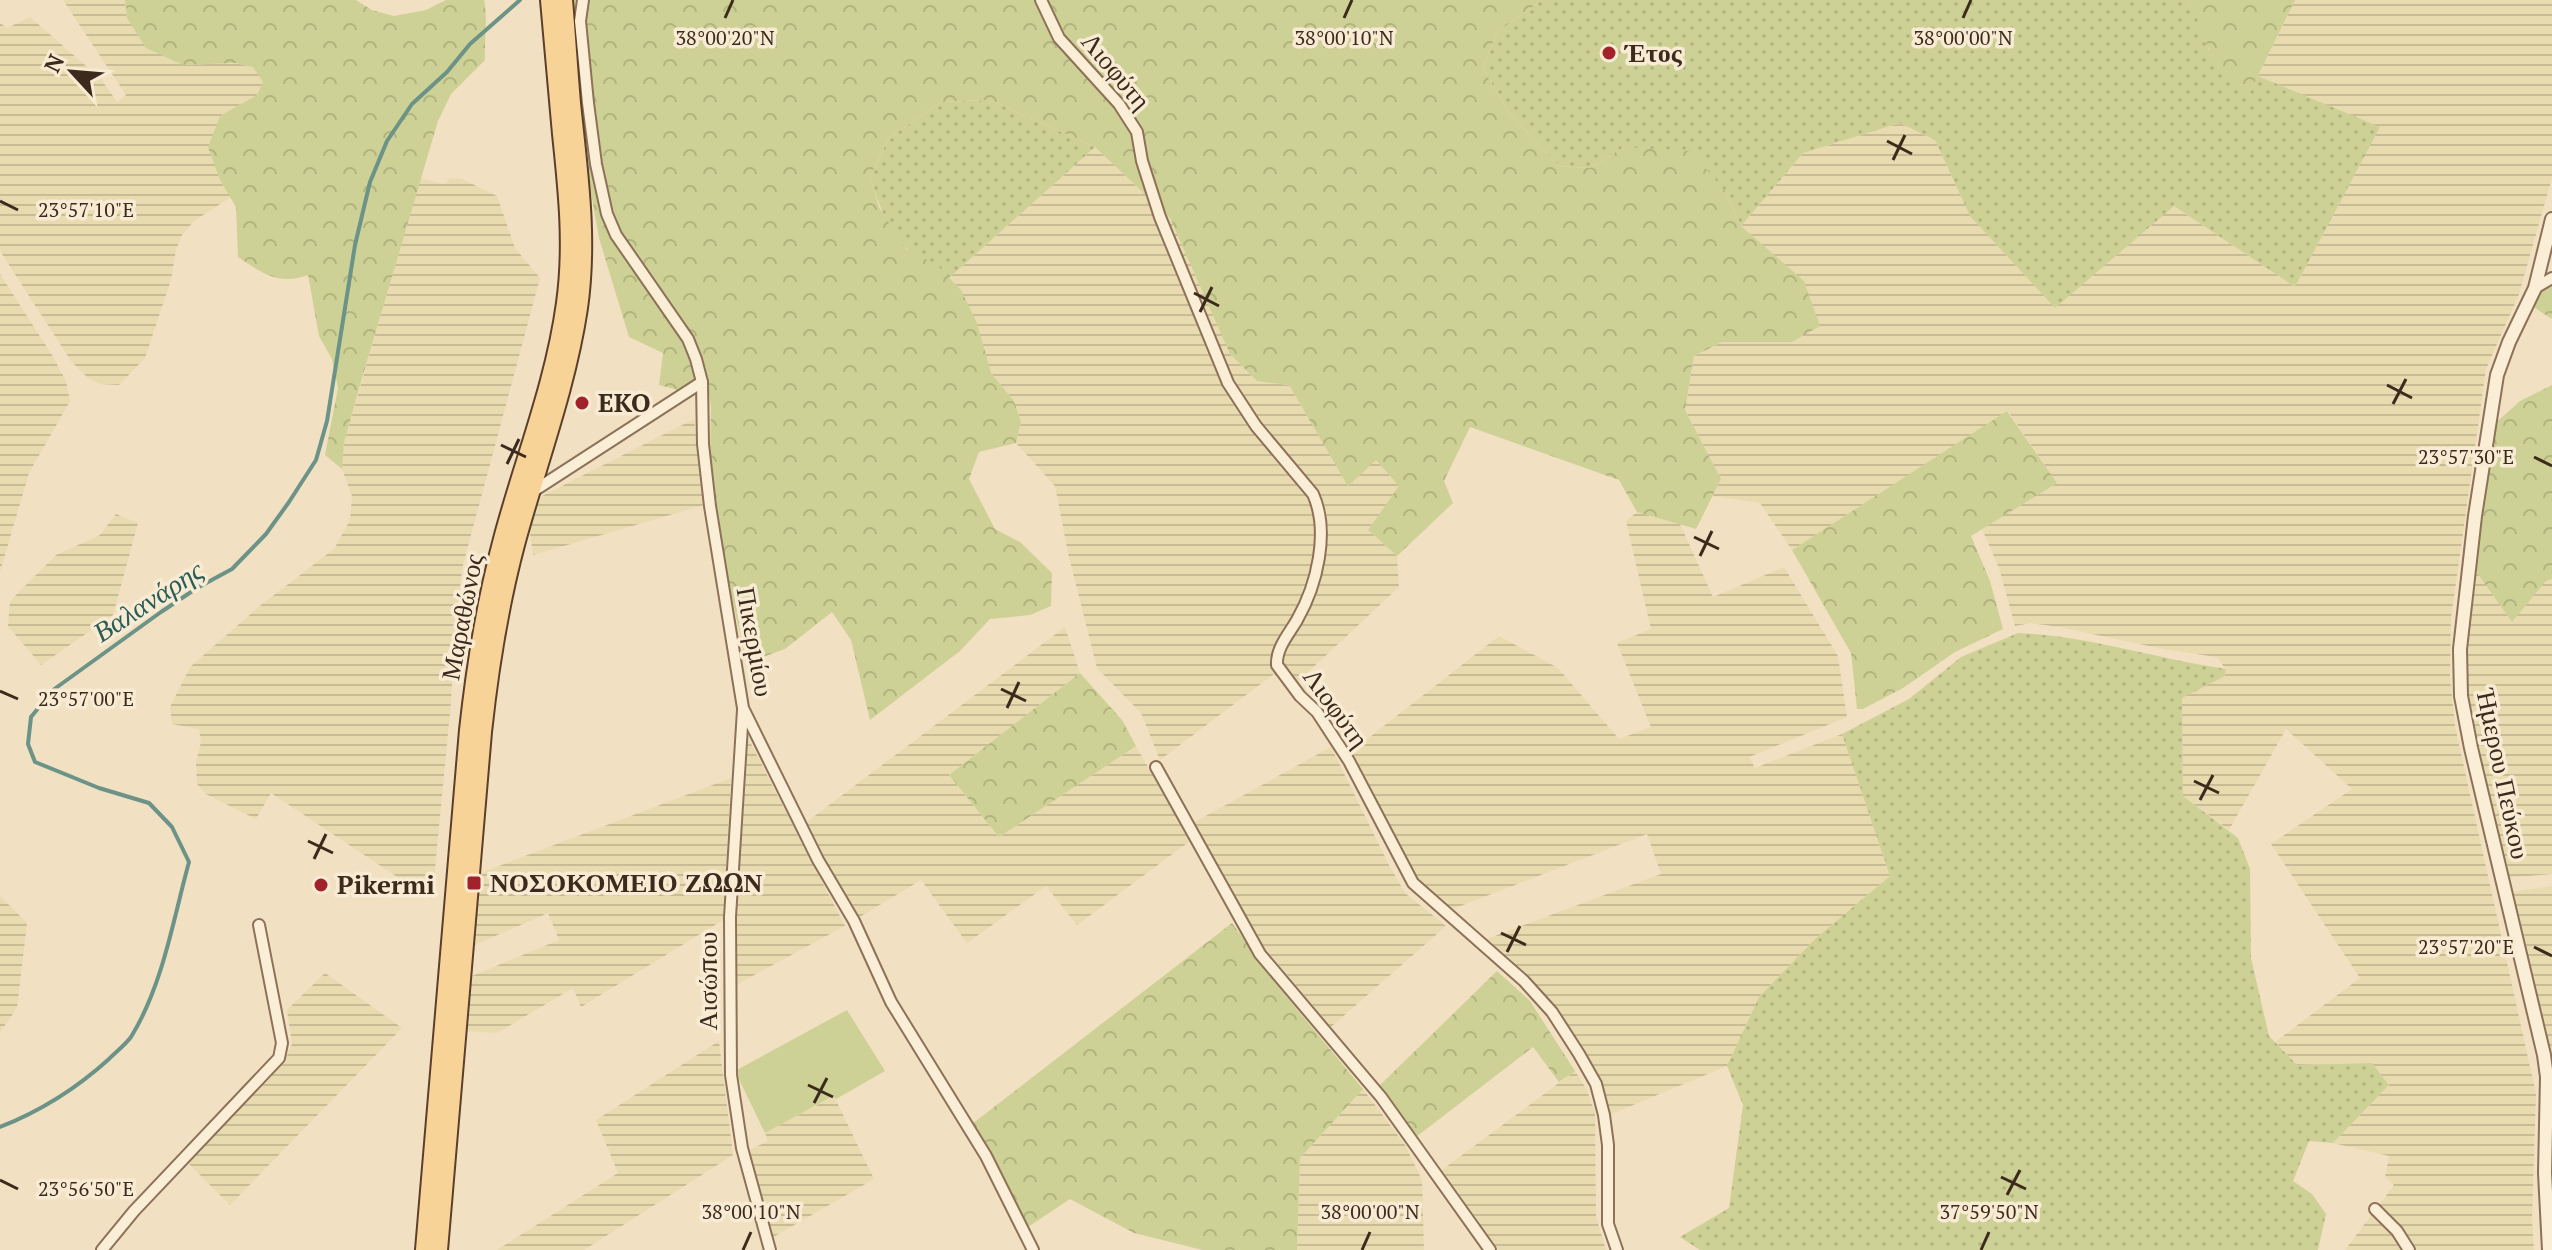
<svg xmlns="http://www.w3.org/2000/svg" width="2552" height="1250" font-family="'PT Serif',serif">
	<defs>
		<pattern id="farmland-rules" width="6" height="5" patternUnits="userSpaceOnUse" patternTransform="scale(2)"><rect width="6" height="5" fill="#e8dbaf"/><path d="M0 2.5h6" fill="none" stroke="#c8bc96"/></pattern>
		<pattern id="grass-dots" width="8" height="8" patternUnits="userSpaceOnUse" patternTransform="scale(2)"><rect width="8" height="8" fill="#ced195"/><path d="M2 2h.1M6 6h.1" fill="none" stroke="#b2b480" stroke-width="1.8" stroke-linecap="round"/></pattern>
		<pattern id="forest-crowns" width="20" height="18" patternUnits="userSpaceOnUse" patternTransform="scale(2)"><rect width="20" height="18" fill="#ced195"/><path d="M2 6a3 3 0 1 1 6 0M12 15a3 3 0 1 1 6 0" fill="none" stroke="#b2b480"/></pattern>
	</defs>
	<rect width="100%" height="100%" fill="#f2e0c2"/>
	<g fill="url(#farmland-rules)">
		<polygon points="63,0 125,0 127,18 183,65 235,63 254,67 264,82 257,95 220,116 220,180 231,197 194,221 182,235 176,250 171,280 145,358 119,385 100,384 88,378 71,361 0,251 0,23 7,28 30,17 101,79 117,102 126,95"/>
		<polygon points="2295,0 2552,0 2552,178 2519,294 2486,369 2451,618 2450,677 2455,726 2536,1094 2532,1220 2534,1250 2345,1250 2394,1185 2385,1177 2389,1156 2333,1143 2389,1085 2372,1063 2297,1065 2275,1042 2360,978 2271,844 2352,789 2286,729 2229,830 2183,796 2182,697 2225,676 2226,669 2216,657 2163,649 2059,627 2031,623 2015,626 1999,568 1982,529 2057,483 2008,411 1792,550 1760,503 1713,496 1721,479 1685,410 1694,356 1722,342 1792,342 1753,238 1741,226 1803,153 1900,123 1935,140 1970,216 2174,206 2295,287 2379,127 2258,76"/>
		<polygon points="1095,147 1170,218 1231,355 1257,381 1289,385 1348,485 1376,459 1400,486 1368,530 1397,556 1399,587 1289,690 1274,674 1160,760 1141,713 1097,668 1068,553 1055,486 1016,443 1021,422 1014,401 991,373 961,290 949,278"/>
		<polygon points="420,178 444,184 450,178 462,179 497,196 515,248 540,278 463,565 456,615 451,702 432,900 271,793 256,819 206,794 197,784 196,762 201,742 199,729 172,724 170,707 190,667 261,605 334,549 350,520 352,496 342,469 344,443"/>
		<polygon points="0,274 52,355 66,381 70,401 29,473 0,572"/>
		<polygon points="694,419 704,505 533,555 529,526 536,503 542,496"/>
		<polygon points="1637,512 1680,524 1713,597 1784,567 1838,656 1847,717 1749,757 1755,768 1842,734 1890,876 1815,939 1759,997 1727,1066 1609,1115 1602,1084 1555,1007 1484,940 1661,874 1647,834 1450,910 1417,882 1348,754 1499,636 1558,668 1619,739 1651,727 1617,643 1651,629 1626,521"/>
		<polygon points="116,514 138,523 113,615 41,665 8,626 10,601 56,555 100,535"/>
		<polygon points="2473,567 2546,581 2552,579 2552,874 2506,878 2466,695 2465,648"/>
		<polygon points="1065,627 1080,673 949,775 999,837 1136,746 1190,841 1077,925 1046,886 967,943 921,880 858,918 804,824"/>
		<polygon points="744,738 748,738 845,926 734,986 733,914"/>
		<polygon points="1331,747 1389,865 1405,893 1446,926 1331,1027 1253,934 1193,823"/>
		<polygon points="731,778 723,920 581,1007 573,988 497,1033 462,1031 467,978 559,940 548,913 470,947 475,875"/>
		<polygon points="2552,886 2552,1230 2549,1172 2552,1074 2510,892"/>
		<polygon points="0,896 27,923 17,1008 0,1032"/>
		<polygon points="325,973 402,1028 230,1205 187,1162 286,1058 292,1044 287,1010"/>
		<polygon points="719,1041 733,1155 584,1250 497,1250 618,1173 596,1120"/>
		<polygon points="1575,1071 1587,1090 1595,1113 1596,1217 1606,1250 1496,1250 1438,1173"/>
		<polygon points="1363,1089 1405,1145 1422,1180 1424,1250 1297,1250 1300,1158"/>
		<polygon points="834,1096 874,1179 770,1239 756,1192 749,1150 768,1141 765,1133"/>
	</g>
	<g fill="url(#grass-dots)">
		<polygon points="1542,0 2189,0 2198,17 2209,50 2249,93 2258,76 2380,127 2295,287 2174,206 2055,308 1970,216 1935,140 1900,123 1803,153 1741,226 1725,191 1624,147 1590,168 1559,166 1509,113 1483,68 1497,32"/>
		<path d="M 990,100 L 1095,147 L 949,278 C 934,262 921,261 907,249 C 889,234 876,198 870,176 L 889,138 L 941,102 Z"/>
		<path d="M 2018,633 C 2088,636 2157,659 2226,669 L 2225,676 L 2182,698 L 2183,796 L 2238,838 L 2250,869 L 2251,958 L 2269,1036 L 2297,1065 L 2372,1063 L 2389,1085 L 2333,1143 L 2309,1141 L 2293,1181 L 2312,1194 L 2326,1214 L 2318,1250 L 1700,1250 L 1680,1237 L 1729,1208 L 1743,1105 L 1727,1066 L 1759,997 L 1815,939 L 1890,876 L 1842,734 L 1909,699 L 1961,657 Z"/>
	</g>
	<g fill="url(#forest-crowns)">
		<path d="M 125,0 L 356,0 L 372,10 L 394,16 L 426,10 L 446,0 L 484,0 C 488,16 484,41 485,60 L 451,94 L 438,121 L 360,385 L 344,443 L 342,469 L 325,455 L 338,388 L 332,359 L 319,336 L 308,275 C 279,286 262,273 238,257 L 236,207 L 220,180 L 208,147 L 220,116 L 257,95 L 263,82 L 253,67 L 235,63 L 183,65 L 146,48 L 127,18 Z"/>
		<polygon points="573,0 1542,0 1497,32 1483,68 1509,113 1559,166 1590,168 1624,147 1691,151 1725,191 1741,226 1804,281 1820,326 1792,342 1722,342 1694,356 1685,410 1721,479 1696,529 1637,512 1619,480 1470,427 1444,481 1453,503 1397,556 1368,530 1399,486 1376,460 1348,486 1289,385 1257,381 1230,354 1170,218 1095,147 990,100 941,102 889,138 870,176 879,207 906,249 937,265 961,290 977,323 991,373 1014,401 1021,422 1016,443 979,452 969,479 995,529 1020,542 1052,573 1051,606 1030,615 990,619 960,651 870,720 851,640 832,612 785,649 754,660 744,652 720,544 710,460 711,408 707,380 678,390 659,385 663,353 629,337 599,238 585,158"/>
		<path d="M 2189,0 L 2295,0 L 2249,94 C 2233,81 2216,67 2208,47 C 2201,31 2197,15 2189,0 Z"/>
		<polygon points="2552,284 2552,319 2532,306 2540,291"/>
		<polygon points="2552,385 2552,579 2546,581 2512,622 2473,567 2492,426 2520,401"/>
		<polygon points="2007,411 2057,483 1971,536 1990,581 2003,629 1955,652 1903,688 1863,709 1857,709 1851,653 1792,550"/>
		<polygon points="1080,673 1122,720 1136,746 999,837 949,775"/>
		<polygon points="1232,923 1275,983 1363,1089 1300,1158 1297,1250 1203,1250 1134,1233 1070,1199 1028,1227 1001,1174 972,1124"/>
		<polygon points="1497,971 1530,1001 1575,1071 1559,1082 1533,1047 1416,1137 1379,1086"/>
	</g>
	<polygon fill="#ced195" points="847,1010 885,1071 836,1099 833,1096 765,1133 735,1071"/>
	<g fill="none" stroke-linecap="round" stroke-linejoin="round">
		<path stroke="#6b9387" stroke-width="4" d="M 0,1127 C 41,1111 77,1088 109,1059 C 116,1052 125,1045 131,1037 C 163,985 173,920 189,862 L 172,827 L 149,803 L 99,788 L 35,762 L 28,744 L 31,717 L 53,690 L 161,612 L 197,588 L 232,569 L 266,534 L 289,502 L 316,460 L 327,421 L 355,245 L 370,182 L 387,141 L 412,104 L 447,72 L 470,44 L 520,0"/>
		<g stroke="#8d7158" stroke-width="14">
			<g id="minor">
				<polyline points="583,0 580,21 588,103 596,164 607,214 616,235 688,339 696,359 702,382 703,444 710,506 743,708 818,860 854,921 891,1002 986,1156 1033,1250"/>
				<path d="M 1041,0 L 1059,38 L 1119,104 L 1137,132 L 1142,161 L 1160,217 L 1228,383 L 1256,426 L 1313,494 C 1330,532 1317,585 1297,620 C 1289,634 1276,648 1277,665 L 1300,696 L 1317,712 L 1349,761 L 1413,883 L 1524,981 L 1552,1012 L 1579,1054 L 1596,1084 L 1604,1115 L 1608,1145 L 1608,1224 L 1617,1250"/>
				<polyline points="2535,288 2552,278"/>
				<polyline points="532,492 702,382"/>
				<polyline points="743,710 730,917 731,1075 742,1148 770,1250"/>
				<polyline points="1156,767 1260,954 1381,1097 1490,1250"/>
				<polyline points="2375,1209 2397,1231 2409,1250"/>
				<polyline points="102,1250 134,1211 279,1058 282,1043 259,925"/>
			</g>
		</g>
		<g stroke="#8d7158" stroke-width="16">
			<polyline id="tertiary" points="2549,1250 2545,1173 2547,1077 2544,1055 2471,748 2461,696 2460,649 2475,516 2497,375 2509,342 2535,288 2552,219"/>
		</g>
		<g stroke="#5b3f2c" stroke-width="20">
			<g id="primary">
				<path d="M 424,1250 L 468,730 C 475,666 485,602 502,539 C 523,460 554,384 565,303 C 573,246 567,191 561,134 C 557,89 553,44 549,0"/>
				<path d="M 439,1250 L 483,732 C 490,667 500,604 517,541 C 538,464 567,388 579,308 C 589,238 579,172 572,103 C 569,68 567,34 564,0"/>
			</g>
		</g>
		<use href="#minor" stroke="#fbeed7" stroke-width="10"/>
		<use href="#tertiary" stroke="#fbeed7" stroke-width="12"/>
		<use href="#primary" stroke="#f8d397" stroke-width="16"/>
	</g>
	<path fill="none" stroke="#3c2a1d" stroke-width="3" d="M 725,18 L 733,0M 1344,18 L 1352,0M 1963,18 L 1971,0M 1887,141 L 1912,154M 1893,160 L 1905,135M 0,201 L 18,210M 1194,293 L 1219,306M 1200,312 L 1212,287M 2387,385 L 2412,398M 2393,404 L 2406,379M 501,445 L 526,457M 2534,457 L 2552,466M 507,464 L 519,439M 1694,537 L 1719,549M 1700,556 L 1712,531M 1001,689 L 1026,701M 0,691 L 18,699M 1007,708 L 1019,682M 2194,781 L 2219,793M 2200,800 L 2213,775M 308,841 L 333,853M 314,859 L 326,834M 1501,933 L 1526,945M 2534,947 L 2552,956M 1507,952 L 1520,926M 808,1085 L 833,1097M 814,1103 L 827,1078M 2001,1177 L 2026,1189M 0,1180 L 18,1189M 2007,1195 L 2020,1170M 743,1250 L 751,1232M 1362,1250 L 1370,1232M 1981,1250 L 1989,1232"/>
	<g fill="#a2222c" stroke="#f8ebd3" stroke-width="3">
		<circle cx="1609" cy="53" r="8"/>
		<circle cx="582" cy="403" r="8"/>
		<rect x="466" y="875" width="16" height="16" rx="4"/>
		<circle cx="321" cy="885" r="8"/>
	</g>
	<g text-anchor="middle" stroke-width="7" stroke-linejoin="round" paint-order="stroke">
		<g font-size="26" font-weight="bold" fill="#3c2a1d" stroke="#f8ebd3" text-anchor="start">
			<text x="1625" y="62">Έτος</text>
			<text x="598" y="412">EKO</text>
			<text x="490" y="892">ΝΟΣΟΚΟΜΕΙΟ ΖΩΩΝ</text>
			<text x="337" y="894">Pikermi</text>
		</g>
		<g font-size="26" fill="#3c2a1d" stroke="#f8ebd3">
			<text transform="translate(1116 71) rotate(50)" y="9">Λιοφύτη</text>
			<text transform="translate(462 617) rotate(-79)" y="9">Μαραθώνος</text>
			<text transform="translate(755 642) rotate(80)" y="9">Πικερμίου</text>
			<text transform="translate(1336 708) rotate(54)" y="9">Λιοφύτη</text>
			<text transform="translate(2503 774) rotate(78)" y="9">Ήμερου Πεύκου</text>
			<text transform="translate(708 981) rotate(-90)" y="9">Αισώπου</text>
		</g>
		<g font-size="28" font-style="italic" fill="#2b5d57" stroke="#f8ebd3">
			<text transform="translate(148 601) rotate(-33)" y="10">Βαλανάρης</text>
		</g>
	</g>
	<g font-size="20" text-anchor="middle" fill="#3c2a1d" stroke="#f8ebd3" stroke-width="7" stroke-linejoin="round" paint-order="stroke">
		<text x="725" y="45">38°00'20"N</text>
		<text x="1344" y="45">38°00'10"N</text>
		<text x="1963" y="45">38°00'00"N</text>
		<text x="86" y="217">23°57'10"E</text>
		<text x="2466" y="464">23°57'30"E</text>
		<text x="86" y="706">23°57'00"E</text>
		<text x="2466" y="954">23°57'20"E</text>
		<text x="86" y="1196">23°56'50"E</text>
		<text x="751" y="1219">38°00'10"N</text>
		<text x="1370" y="1219">38°00'00"N</text>
		<text x="1989" y="1219">37°59'50"N</text>
	</g>
	<g transform="translate(72 72) rotate(296)" stroke="#f8ebd3" stroke-width="6" paint-order="stroke">
	<path d="M0-6L14 30L0 20L-14 30Z" fill="#3c2a1d"/>
	<text y="-12" font-size="22" font-weight="bold" text-anchor="middle" fill="#3c2a1d">N</text>
	</g>
</svg>
